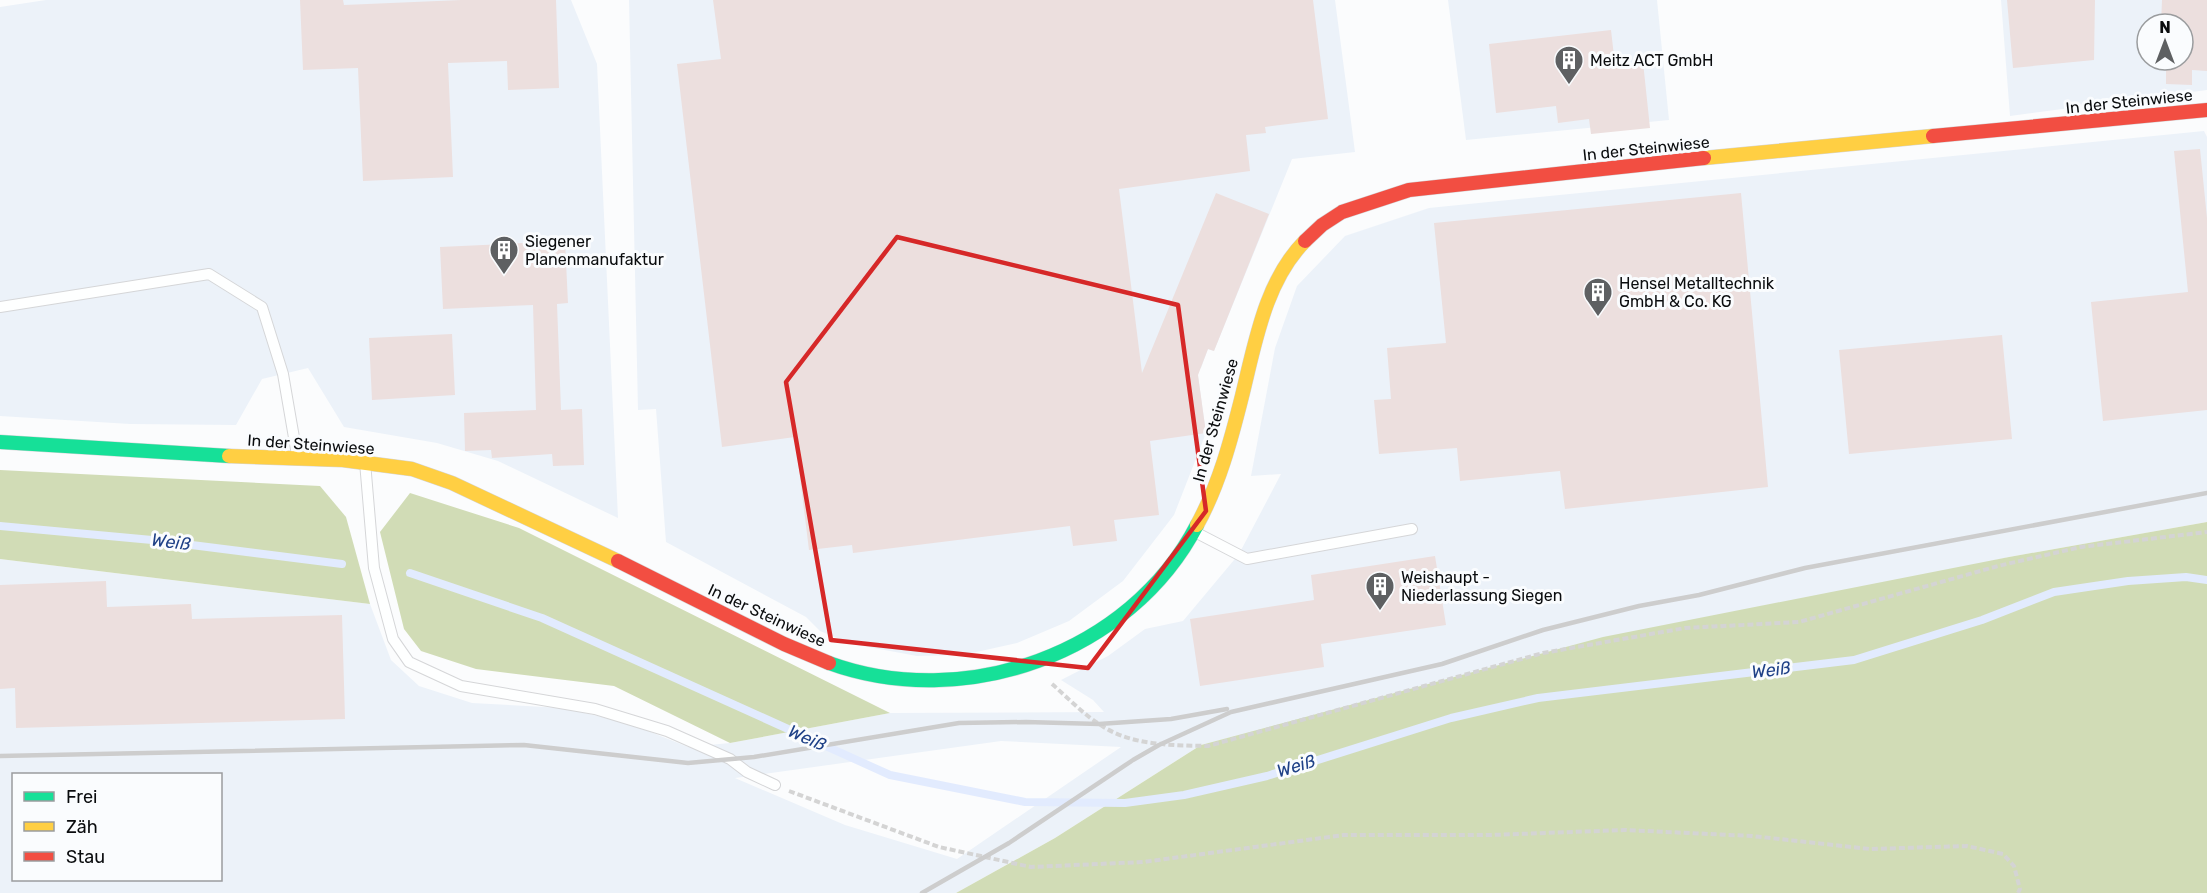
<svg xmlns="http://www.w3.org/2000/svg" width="2207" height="893" font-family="Rubik,sans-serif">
	<rect width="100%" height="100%" fill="#fbfcfd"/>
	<g fill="#ecf2f9" fill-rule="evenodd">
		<polygon points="46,0 571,0 597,64 618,518 498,461 437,443 344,427 308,368 262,379 236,425 130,424 0,416 0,7"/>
		<polygon points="629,0 1335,0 1355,152 1292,159 1214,351 1208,349 1201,368 1197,369 1206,433 1174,515 1123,581 1069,621 1017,643 963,655 917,656 852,644 820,631 806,617 666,542 656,409 638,410"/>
		<polygon points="1448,0 1657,0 1669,120 1466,140"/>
		<path d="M 2001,0 L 2207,0 L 2207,90 L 2010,116 ZM 2147,24 L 2183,24 L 2183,60 L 2147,60 Z"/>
		<path d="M 2204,131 L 2207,137 L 2207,522 L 2009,557 L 1338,710 L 1201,745 L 1055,838 L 956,893 L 0,893 L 0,559 L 370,604 L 391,660 L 419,686 L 472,703 L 563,708 L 628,723 L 688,747 L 730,743 L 890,713 L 1104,712 L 1093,700 L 1061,680 L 1108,656 L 1145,629 L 1183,621 L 1239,554 L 1281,474 L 1251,476 L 1275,348 L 1297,286 L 1345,236 L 1429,208 ZM 1001,741 L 1121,747 L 957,859 L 845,825 L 735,778 ZM 14,774 L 220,774 L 220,880 L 14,880 Z"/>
	</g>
	<g fill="#d1dcb6">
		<polygon points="0,470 320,486 346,517 370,604 0,559"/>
		<polygon points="410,493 519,528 890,713 730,743 614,686 476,669 421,651 404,629 380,532"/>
		<polygon points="2207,522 2207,893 956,893 1055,838 1201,745 1603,637 2009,557"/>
	</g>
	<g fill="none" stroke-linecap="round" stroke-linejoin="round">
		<g stroke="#e2ebfe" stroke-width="8">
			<polyline points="0,526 152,540 342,564"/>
			<polyline points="410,573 542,618 890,775 1025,802 1125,803 1184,795 1267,776 1451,718 1538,698 1854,660 1982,620 2054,592 2128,581 2186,577 2207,580"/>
		</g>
	</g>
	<g fill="#ecdfde">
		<polygon points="300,0 343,0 344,5 461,0 556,0 559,88 508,90 507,61 448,63 453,177 363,181 358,68 303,70"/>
		<polygon points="713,0 1313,0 1328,119 1265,127 1266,133 1246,135 1250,171 1119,189 1142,373 1216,193 1269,214 1214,351 1208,349 1198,375 1206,433 1150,441 1159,515 1114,520 1117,541 1073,546 1070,526 853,553 852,545 809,550 795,437 722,447 677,64 721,59"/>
		<polygon points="2007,0 2095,0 2094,60 2013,68"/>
		<polygon points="2162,0 2207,0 2207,71 2192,70 2192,85 2166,84 2166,64 2160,64 2160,60 2183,60 2183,24 2161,24"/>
		<polygon points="1611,30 1615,65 1643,62 1650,128 1591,134 1589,119 1558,123 1556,106 1496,113 1489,44"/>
		<polygon points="2200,149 2207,218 2207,410 2103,421 2091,302 2188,292 2174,151"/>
		<polygon points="1741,193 1768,487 1565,509 1560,471 1460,481 1457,448 1379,454 1374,400 1391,399 1387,348 1446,343 1434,223"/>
		<polygon points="565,241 568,303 557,304 561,410 582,409 584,465 553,466 552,454 492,458 491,450 465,451 464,413 536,410 533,305 443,309 440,247"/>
		<polygon points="452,334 455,395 372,400 369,338"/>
		<polygon points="2002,335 2012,439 1849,454 1839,350"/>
		<polygon points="1435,556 1446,625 1321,644 1324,667 1200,686 1190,619 1314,600 1311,575"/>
		<polygon points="106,581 107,607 191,604 192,619 342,615 345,719 16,728 15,688 0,689 0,585"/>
	</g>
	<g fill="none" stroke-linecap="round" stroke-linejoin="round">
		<g stroke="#d5d6d8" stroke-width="12">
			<g id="lane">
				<polyline points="0,307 209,274 262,307 283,374 297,455"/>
				<polyline points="365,462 374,568 393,639 409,662 461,686 595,709 667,731 730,759 747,772 775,785"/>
				<polyline points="1195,532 1247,559 1412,529"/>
			</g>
		</g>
		<g stroke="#d5d6d8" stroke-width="15">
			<g id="fast">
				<polyline points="0,442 229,456"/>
				<path d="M 829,663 C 964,712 1130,654 1197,525"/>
			</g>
		</g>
		<g stroke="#d5d6d8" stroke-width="15">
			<g id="slow">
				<polyline points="1704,158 1933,136"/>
				<polyline points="229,456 343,460 412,469 452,483 618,561"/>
				<path d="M 1197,525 C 1219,485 1231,440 1242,396 C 1255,344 1265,281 1305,241"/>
			</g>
		</g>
		<g stroke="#d5d6d8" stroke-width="15">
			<g id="jam">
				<polyline points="1933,136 2207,110"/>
				<polyline points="1305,241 1322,225 1342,212 1409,190 1704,158"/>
				<polyline points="618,561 784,644 829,663"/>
			</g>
		</g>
		<g stroke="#d4d4d4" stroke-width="4" stroke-dasharray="6 3" stroke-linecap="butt">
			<path d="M 1052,684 C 1067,697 1082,713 1099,724 C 1131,746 1170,745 1208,746 L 1543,653 L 1685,628 L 1799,622 L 1998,566 L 2081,547 L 2207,532"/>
			<polyline points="789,791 939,847 1031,867 1143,862 1344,835 1491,835 1625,830 1752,836 1870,849 1967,846 2003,854 2014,866 2020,889 2018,893"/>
		</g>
		<use href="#lane" stroke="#feffff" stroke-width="10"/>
		<use href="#fast" stroke="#16e098" stroke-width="14"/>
		<use href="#slow" stroke="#ffcf43" stroke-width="14"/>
		<use href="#jam" stroke="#f24e42" stroke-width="14"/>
		<g stroke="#cdcdcd" stroke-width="4.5">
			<polyline points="0,756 524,745 688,763 754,757 959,723 1026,722 1099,724 1171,719 1227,709"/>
			<polyline points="922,893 1009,843 1133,760 1159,745 1231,712 1442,664 1543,630 1639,606 1699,595 1805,568 2207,493"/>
		</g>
	</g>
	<path fill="none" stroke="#d62828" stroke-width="4.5" stroke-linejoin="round" d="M 897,237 L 1178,305 L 1206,511 L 1088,668 L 831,640 L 786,382 Z"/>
	<defs>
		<g id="building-pin" transform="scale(1.5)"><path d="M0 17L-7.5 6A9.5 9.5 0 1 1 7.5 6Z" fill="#5e6062" stroke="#fafcfe"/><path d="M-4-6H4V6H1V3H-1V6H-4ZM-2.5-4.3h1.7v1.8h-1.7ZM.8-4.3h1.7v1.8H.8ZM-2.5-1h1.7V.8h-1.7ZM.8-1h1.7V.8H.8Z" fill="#fff"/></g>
	</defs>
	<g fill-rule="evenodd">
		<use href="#building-pin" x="1569" y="60"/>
		<use href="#building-pin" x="504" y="250"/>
		<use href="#building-pin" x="1598" y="292"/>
		<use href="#building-pin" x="1380" y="586"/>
	</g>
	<g text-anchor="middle" stroke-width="6" stroke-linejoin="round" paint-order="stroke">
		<g font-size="16" fill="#0a0c0e" stroke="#fafcfe" text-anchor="start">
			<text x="1590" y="66">Meitz ACT GmbH</text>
			<text x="525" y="247">Siegener<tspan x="525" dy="18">Planenmanufaktur</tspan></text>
			<text x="1619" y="289">Hensel Metalltechnik<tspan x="1619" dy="18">GmbH &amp; Co. KG</tspan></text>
			<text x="1401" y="583">Weishaupt -<tspan x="1401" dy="18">Niederlassung Siegen</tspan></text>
		</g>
		<g font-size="16" fill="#0a0c0e" stroke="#fafcfe">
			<text transform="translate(2129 101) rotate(-6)" y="6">In der Steinwiese</text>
			<text transform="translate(1646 148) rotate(-6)" y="6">In der Steinwiese</text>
			<text transform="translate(1215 420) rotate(-74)" y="6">In der Steinwiese</text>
			<text transform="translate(311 444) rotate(4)" y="6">In der Steinwiese</text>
			<text transform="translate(767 615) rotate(25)" y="6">In der Steinwiese</text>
		</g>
		<g font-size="18" font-style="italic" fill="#1f4187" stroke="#fafcfe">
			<text transform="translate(171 542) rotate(7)" y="6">Weiß</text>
			<text transform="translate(1771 670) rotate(-7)" y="6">Weiß</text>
			<text transform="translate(807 738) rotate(24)" y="6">Weiß</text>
			<text transform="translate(1296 766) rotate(-17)" y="6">Weiß</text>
		</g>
	</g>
	<rect x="12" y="773" width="210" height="108" fill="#fafcfe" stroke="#9a9c9e" stroke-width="1.5"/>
	<rect x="24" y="792" width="30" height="9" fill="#16e098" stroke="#9a9c9e" stroke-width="1.5"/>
	<text x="66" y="803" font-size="18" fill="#0a0c0e">Frei</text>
	<rect x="24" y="822" width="30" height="9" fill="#ffcf43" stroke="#9a9c9e" stroke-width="1.5"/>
	<text x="66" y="833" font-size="18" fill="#0a0c0e">Zäh</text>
	<rect x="24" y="852" width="30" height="9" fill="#f24e42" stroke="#9a9c9e" stroke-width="1.5"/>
	<text x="66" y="863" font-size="18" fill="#0a0c0e">Stau</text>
	<g transform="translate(2165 42)"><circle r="28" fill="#fafcfe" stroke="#9a9c9e" stroke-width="1.5"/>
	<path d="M0-4.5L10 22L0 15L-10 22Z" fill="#5e6062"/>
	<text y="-9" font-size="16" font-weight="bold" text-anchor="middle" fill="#0a0c0e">N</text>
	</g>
</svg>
